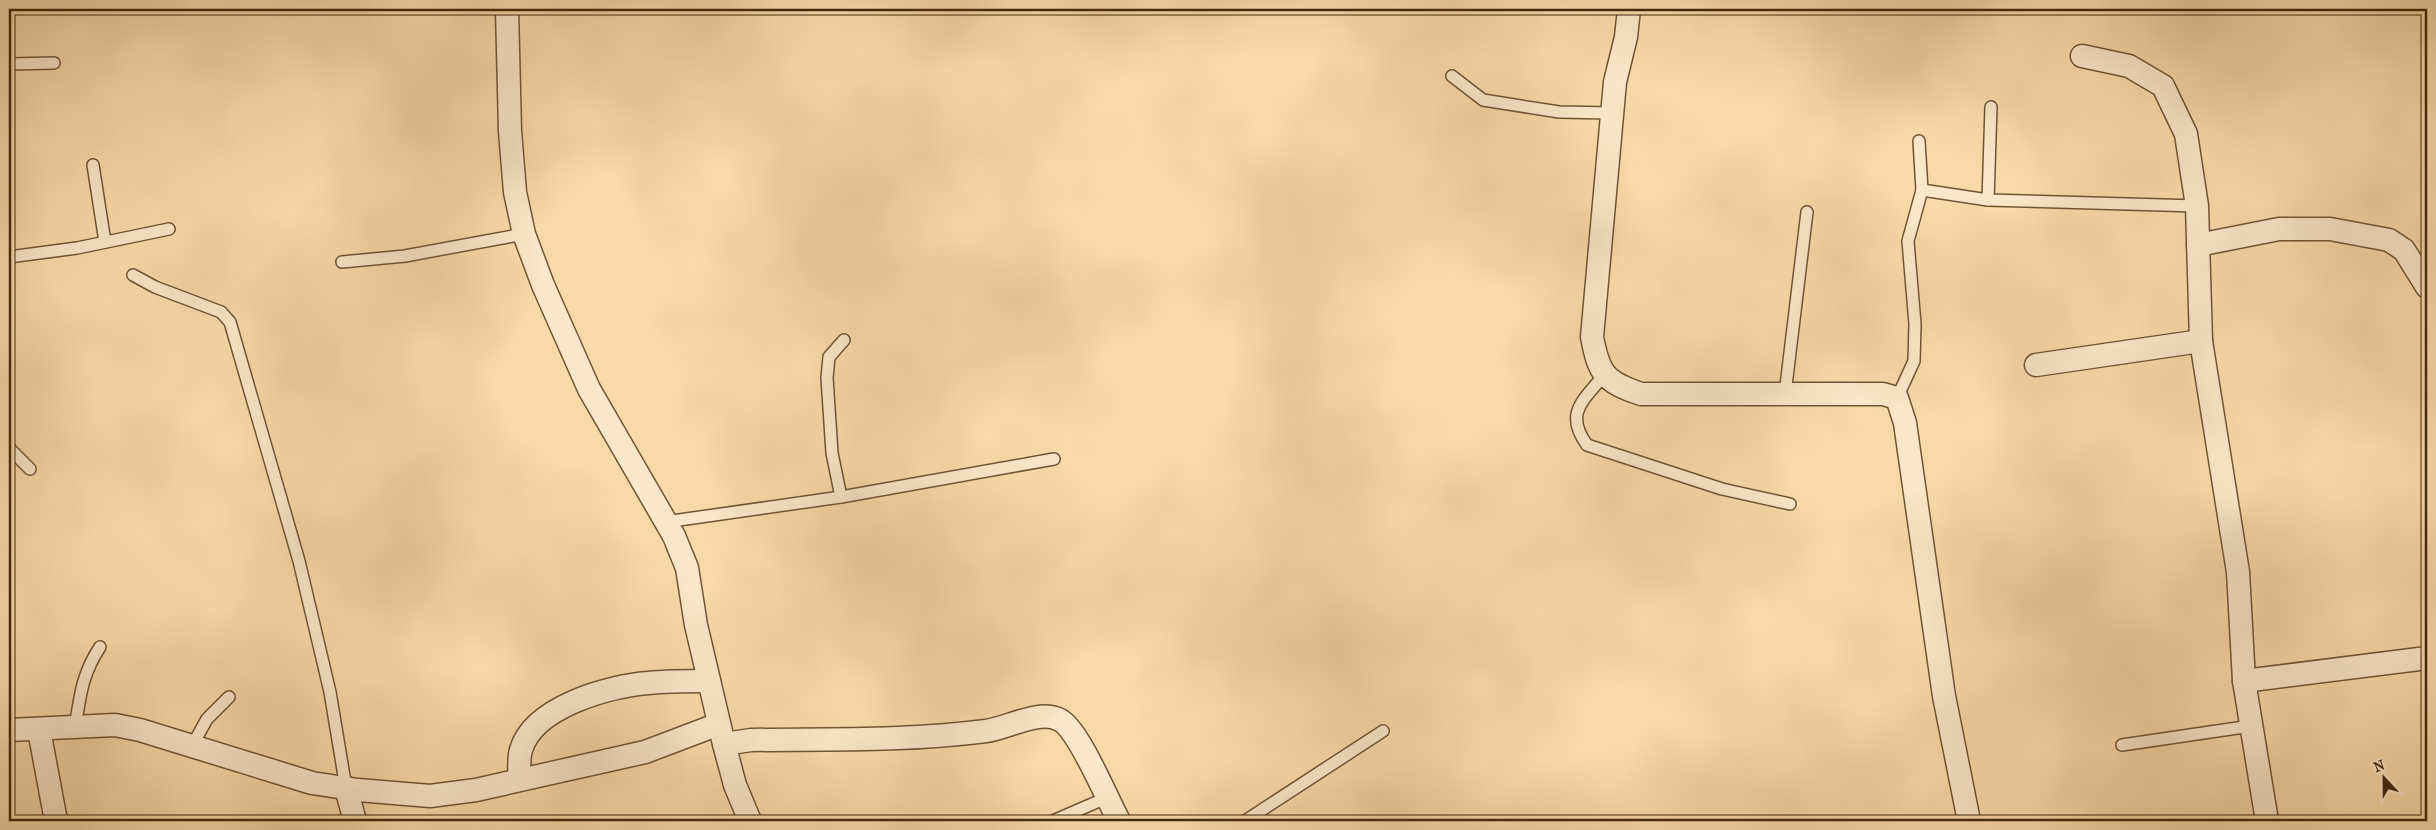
<svg xmlns="http://www.w3.org/2000/svg" width="2436" height="830" font-family="'IM FELL French Canon',serif">
	<rect width="100%" height="100%" fill="#f8d9aa"/>
	<filter id="stains"><feTurbulence type="fractalNoise" baseFrequency=".004" numOctaves="4"/><feColorMatrix values="0 0 0 0 .2 0 0 0 0 .09 0 0 0 0 .02 0 0 0 .5 -.17"/></filter>
	<radialGradient id="worn" r=".72"><stop offset=".6" stop-color="#630" stop-opacity="0"/><stop offset="1" stop-color="#630" stop-opacity=".3"/></radialGradient>
	<g fill="none" stroke-linecap="round" stroke-linejoin="round">
		<g stroke="#705534" stroke-width="14">
			<g id="lane">
				<polyline points="9,64 54,63"/>
				<polyline points="1452,76 1483,100 1559,112 1612,113"/>
				<polyline points="1919,141 1922,190 1988,200 2197,206"/>
				<polyline points="93,165 105,242"/>
				<polyline points="1988,200 1991,107"/>
				<polyline points="9,257 77,248 169,229"/>
				<polyline points="342,262 405,256 524,234"/>
				<polyline points="133,275 155,287 221,312 230,322 299,561 330,692 346,788"/>
				<path d="M 1604,375 C 1583,401 1564,413 1587,445 L 1722,489 L 1790,504"/>
				<polyline points="1785,394 1807,212"/>
				<polyline points="1897,398 1914,361 1915,324 1908,241 1922,190"/>
				<polyline points="9,448 30,469"/>
				<polyline points="841,497 832,453 827,378 829,357 844,340"/>
				<polyline points="665,522 841,497 1054,459"/>
				<path d="M 75,728 C 80,696 82,674 100,647"/>
				<polyline points="2122,745 2251,726"/>
				<polyline points="192,746 207,719 229,697"/>
				<polyline points="1053,821 1106,798"/>
				<polyline points="1245,821 1383,731"/>
			</g>
		</g>
		<g stroke="#705534" stroke-width="25">
			<g id="street">
				<polyline points="507,9 510,131 515,192 524,234 543,285 589,389 674,536 687,568 696,625 724,744 735,785 750,821"/>
				<path d="M 1629,9 L 1626,37 L 1615,82 L 1592,337 C 1599,374 1605,382 1641,394 L 1883,394 L 1897,398 L 1905,423 L 1944,696 L 1969,821"/>
				<polyline points="2082,56 2129,66 2163,86 2186,134 2197,206 2201,341 2238,572 2244,681 2267,821"/>
				<polyline points="2198,245 2279,229 2330,229 2389,240 2404,250 2427,287"/>
				<polyline points="2036,365 2201,341"/>
				<polyline points="2244,681 2427,658"/>
				<polyline points="9,730 115,725 140,730 312,783 358,790 430,796 476,790 645,752 719,724"/>
				<polyline points="39,730 56,821"/>
				<path d="M 724,744 L 751,740 C 829,739 908,741 986,731 C 1008,728 1039,709 1060,720 C 1079,730 1107,799 1119,821"/>
				<path d="M 519,780 C 520,771 518,759 521,750 C 533,707 609,686 648,683 C 668,681 689,681 709,681"/>
				<polyline points="346,788 355,821"/>
			</g>
		</g>
		<use href="#lane" stroke="#fae6c8" stroke-width="11"/>
		<use href="#street" stroke="#fae6c8" stroke-width="22"/>
	</g>
	<rect width="2436" height="830" fill="none" stroke="#f8d9aa" stroke-width="30"/>
	<rect x="10" y="10" width="2416" height="810" fill="none" stroke="#42290d" stroke-width="2.5"/>
	<rect x="15" y="15" width="2406" height="800" fill="none" stroke="#42290d"/>
	<g transform="translate(2384 778) rotate(338)" stroke="#fae6c8" stroke-width="4" paint-order="stroke">
	<path d="M0-4L9 19L0 12L-9 19Z" fill="#42290d"/>
	<text y="-8" font-size="14" font-weight="bold" text-anchor="middle" fill="#42290d">N</text>
	</g>
	<rect width="100%" height="100%" filter="url(#stains)"/>
	<rect width="100%" height="100%" fill="url(#worn)"/>
</svg>
